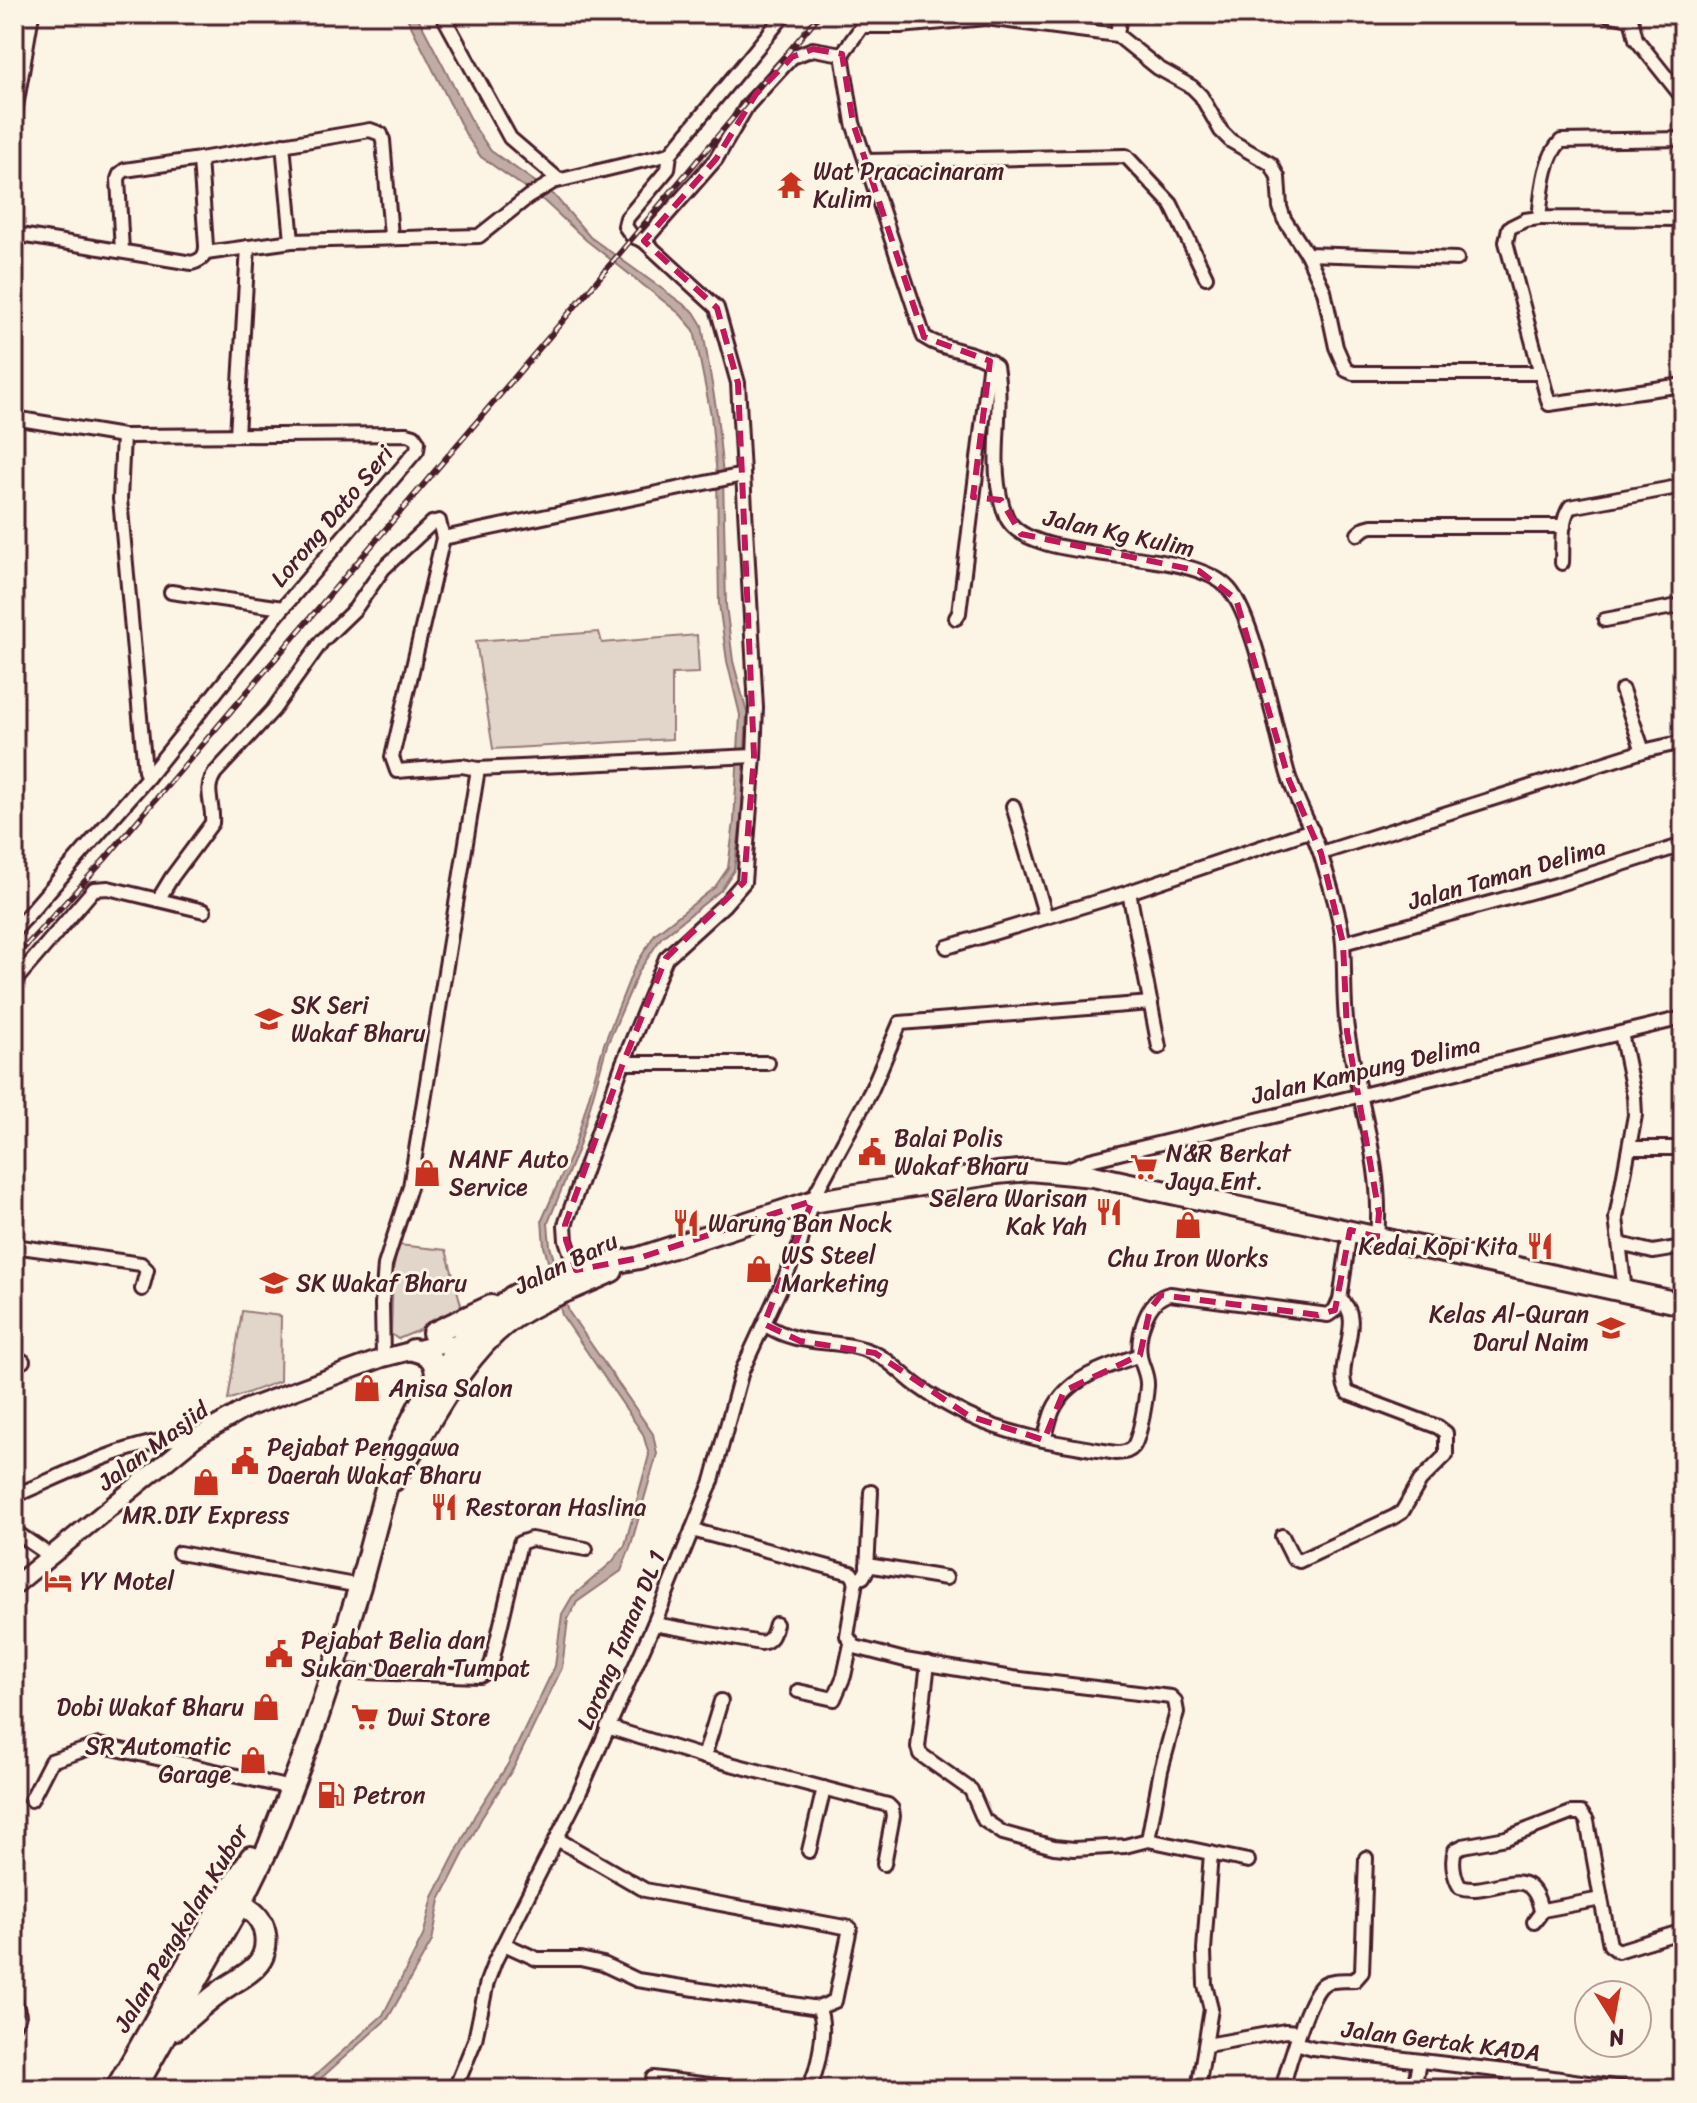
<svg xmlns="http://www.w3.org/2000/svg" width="1697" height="2103" font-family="Sriracha,sans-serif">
	<rect width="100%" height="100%" fill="#fcf5e5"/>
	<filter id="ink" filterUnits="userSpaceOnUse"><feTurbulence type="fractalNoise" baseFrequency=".0125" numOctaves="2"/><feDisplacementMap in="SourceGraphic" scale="16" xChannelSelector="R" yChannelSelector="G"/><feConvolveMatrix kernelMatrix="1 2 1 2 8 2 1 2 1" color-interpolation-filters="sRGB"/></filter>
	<g filter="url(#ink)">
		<g fill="#e2d5ca" stroke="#967a7a" stroke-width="2">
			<polygon points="599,632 602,643 697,635 699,673 672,674 672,739 493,749 476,641"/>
			<polygon points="398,1245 446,1250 463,1312 398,1339 391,1334 393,1271"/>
			<polygon points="242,1311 281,1316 280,1381 228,1400"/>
		</g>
		<polygon fill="#c0aca5" stroke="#917474" stroke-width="2" points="405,14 416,14 476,129 491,151 554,195 590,237 694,312 702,325 717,414 723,476 726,605 733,661 747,713 741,823 734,870 721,890 661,938 639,971 607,1045 579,1146 548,1223 550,1246 569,1312 653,1434 657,1454 630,1548 621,1571 577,1602 568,1619 562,1668 514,1767 481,1819 440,1900 432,1941 388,2018 309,2089 300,2089 383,2015 423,1936 433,1897 475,1815 508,1764 555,1666 562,1614 572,1597 612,1562 625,1545 649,1455 643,1434 562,1315 544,1246 542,1220 575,1145 604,1044 634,968 655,934 715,887 728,868 734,822 740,715 727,661 719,604 717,476 711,415 694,330 680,314 586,240 544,201 481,157 466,135"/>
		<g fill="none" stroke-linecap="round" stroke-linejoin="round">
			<g stroke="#4a1f2b" stroke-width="18">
				<g id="minor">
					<polyline points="442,14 510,138 559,180"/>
					<path d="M 871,14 L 842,54 L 853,123 L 924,337 C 946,352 974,349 996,366 C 1005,416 986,467 1006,516 C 1027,568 1189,543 1229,589 C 1255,618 1274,725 1286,767 C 1294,800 1314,829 1323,862 C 1331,888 1341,918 1343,944 C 1345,973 1343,1000 1347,1029 C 1357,1099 1384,1165 1377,1237"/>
					<polyline points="1606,14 1629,19"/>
					<polyline points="1630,14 1636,39 1683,98"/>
					<polyline points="861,26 900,26 986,18 1117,35 1158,68 1192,87 1201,96 1221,131 1231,141 1271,164 1278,177 1280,207 1284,219 1307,254 1324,291 1336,347 1346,370 1353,373 1541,373"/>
					<polyline points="1117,35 1120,14"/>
					<polyline points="14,119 32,14"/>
					<path d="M 1683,139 L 1561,141 C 1543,159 1542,194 1539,218 L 1683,219"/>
					<polyline points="283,144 292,241"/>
					<polyline points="866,161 1126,156 1171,204 1206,277"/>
					<polyline points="1539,218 1525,220 1509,228 1506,242 1549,404 1683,385"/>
					<path d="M 14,234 L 192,263 C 202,260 206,256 206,246 L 200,159 L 370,130 L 381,134 L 383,140 L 391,236"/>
					<polyline points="644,241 716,159 747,106 792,57 813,49 842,54"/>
					<polyline points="122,251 118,179 120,174 125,170 200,159"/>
					<polyline points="206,253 292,241 479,236 528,197 553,182 670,154 785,14"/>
					<polyline points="1307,254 1457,259"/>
					<polyline points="14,418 123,436 407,434 414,436 418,442 417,450 283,608 148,777 14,931"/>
					<polyline points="237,435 248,247"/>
					<polyline points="123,436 120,499 145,771 148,777"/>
					<polyline points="1358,534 1365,528 1372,526 1564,526"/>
					<polyline points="443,538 743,475"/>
					<path d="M 1562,563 C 1563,545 1560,522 1570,507 L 1683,486"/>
					<polyline points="171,592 283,608"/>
					<polyline points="956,618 959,613 990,361"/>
					<polyline points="1605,620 1683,605"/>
					<polyline points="1622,690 1643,751"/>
					<polyline points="1013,806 1046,917"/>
					<polyline points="1321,853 1643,751 1683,742"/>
					<polyline points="1129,892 1159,1047"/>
					<path d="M 158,900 L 172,877 L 212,823 C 214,804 203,790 215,773 L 273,710 L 322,641 L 355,609 L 383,569 L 432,523 L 439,521 L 443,538 L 392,757 L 397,771 L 462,766 L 478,769 L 754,756"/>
					<polyline points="1343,943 1556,885 1683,845"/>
					<polyline points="947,947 1129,892 1312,830"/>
					<polyline points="14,982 94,889 108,888 204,911"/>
					<polyline points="1621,1033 1634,1096 1635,1115 1616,1218 1625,1291"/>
					<polyline points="623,1063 768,1063"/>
					<polyline points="1631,1148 1683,1148"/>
					<polyline points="1065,1170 1090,1160 1683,1018"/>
					<polyline points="1620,1244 1653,1252 1683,1247"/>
					<polyline points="14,1246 141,1264 147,1270 142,1289"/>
					<polyline points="576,1270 566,1240 565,1225 623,1063 666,958 724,905 744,882 754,756 756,708 738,383 717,308 644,241 632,236 625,226 627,218 668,169 670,154"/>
					<path d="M 764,1324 C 803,1350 838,1336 876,1354 C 893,1362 904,1377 919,1387 C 934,1398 951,1407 967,1415 C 1012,1437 1068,1445 1116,1453 C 1122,1453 1129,1452 1133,1447 C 1140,1438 1146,1399 1147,1386 C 1148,1375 1142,1367 1140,1356 C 1137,1335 1147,1298 1170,1294 L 1328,1315 L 1335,1310 L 1340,1300 L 1350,1230"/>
					<polyline points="383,1358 382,1304 385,1265 410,1187 478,769"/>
					<polyline points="14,1361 23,1361"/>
					<path d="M 1044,1440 C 1047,1431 1049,1419 1053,1410 C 1068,1377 1108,1366 1140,1355"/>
					<path d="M 14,1496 C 69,1473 135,1437 195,1438"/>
					<polyline points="692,1530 851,1573 856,1581 847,1636 855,1647 905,1660 1012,1678 1171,1697 1175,1701 1177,1712 1161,1770 1148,1840"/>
					<polyline points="14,1531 52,1557"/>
					<path d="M 1282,1536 L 1293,1558 L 1299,1561 L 1394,1517 L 1402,1512 L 1420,1481 L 1446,1455 L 1446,1433 L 1438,1427 L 1348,1393 C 1331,1367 1368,1318 1340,1300"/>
					<polyline points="179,1553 360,1586"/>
					<polyline points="867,1565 946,1578"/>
					<polyline points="855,1580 863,1577 867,1570 871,1492"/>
					<path d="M 654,1624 L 761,1643 C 772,1641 773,1634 776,1624"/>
					<polyline points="928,1663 918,1747 920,1754 971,1790 984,1820 1003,1833 1054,1847 1074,1849 1125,1846 1148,1840 1248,1861"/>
					<polyline points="333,1671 480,1676 488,1671 492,1662 520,1543 531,1539 586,1549"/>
					<polyline points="798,1691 834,1699 844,1676 851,1644"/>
					<polyline points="607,1727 704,1757 888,1805 892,1809 893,1816 884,1864"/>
					<polyline points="704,1757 721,1701"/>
					<polyline points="31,1800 51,1761 99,1745 291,1788"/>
					<polyline points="557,1839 645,1890 850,1928 835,2001 818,2008"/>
					<polyline points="809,1851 824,1788"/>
					<path d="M 1541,1911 C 1531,1857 1492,1898 1460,1887 C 1454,1878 1451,1861 1455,1850 L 1463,1846 L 1506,1838 L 1571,1813 L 1581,1813 L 1587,1821 L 1601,1899"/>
					<polyline points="1534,1922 1543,1910 1601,1899 1610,1945 1618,1951 1683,1931"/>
					<path d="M 504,1944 L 537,1959 L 580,1959 L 603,1964 L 637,1980 L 818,2008 C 828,2025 818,2072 808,2089"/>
					<polyline points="14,1999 19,2015 14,2024"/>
					<polyline points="1296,2043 1313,2048 1513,2072 1628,2089"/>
					<polyline points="1207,2045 1285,2031 1299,2032"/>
					<polyline points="653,2078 742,2089"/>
					<polyline points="455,2089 475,2040 487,1982 495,1961 577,1798 654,1624 712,1481 742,1371 800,1245 811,1202 871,1091 900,1023 1151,1003"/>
					<polyline points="1198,2089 1211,2009 1205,1985 1204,1950 1211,1853"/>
					<path d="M 1282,2089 C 1287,2070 1309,1992 1324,1984 C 1332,1979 1345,1981 1355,1980 L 1362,1972 L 1366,1858"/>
					<polyline points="1414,2089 1419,2062"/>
					<polyline points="1509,2089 1513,2072"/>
				</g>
			</g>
			<g stroke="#4a1f2b" stroke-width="22">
				<polyline id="tertiary" points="14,1586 195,1438 247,1408 383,1358 434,1345 448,1344 456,1349"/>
			</g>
			<g stroke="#4a1f2b" stroke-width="26">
				<g id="primary">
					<polyline points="433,1333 491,1306"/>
					<path d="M 413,1350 C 430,1354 436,1360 436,1378"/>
					<path d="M 394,1480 C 427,1430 459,1359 508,1322 C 538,1299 577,1288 612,1271"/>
					<path d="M 176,2029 C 192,2014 207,2001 225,1988 C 235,1981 248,1975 256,1966 C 271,1951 268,1922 250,1910 C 242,1905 235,1903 226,1906"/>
					<polyline points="116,2089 230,1890 251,1857"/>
					<polyline points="135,2089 245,1895 268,1848 311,1737 333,1671 360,1586 396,1451 419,1406 463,1339 512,1297 538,1283 576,1270 639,1258 811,1202 997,1173 1030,1170 1093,1176 1683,1304"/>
				</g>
			</g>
			<use href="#minor" stroke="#fcf5e5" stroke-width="12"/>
			<use href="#tertiary" stroke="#fcf5e5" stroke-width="16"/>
			<use href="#primary" stroke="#fcf5e5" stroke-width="20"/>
			<g stroke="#4a1f2b" stroke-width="6">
				<polyline id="rail" points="14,959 105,859 583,297 820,14"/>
			</g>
			<use href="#rail" stroke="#fcf5e5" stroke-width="3" stroke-dasharray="9" stroke-linecap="butt"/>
		</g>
	</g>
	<path fill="none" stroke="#c2185b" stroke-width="6" stroke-dasharray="16 10" stroke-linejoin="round" d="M 813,49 L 842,54 L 853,123 L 924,337 L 990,361 L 973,497 L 1001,500 L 1021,534 L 1199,571 L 1236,599 L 1289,780 L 1321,853 L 1343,943 L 1347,1032 L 1379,1213 L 1377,1237 L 1350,1230 L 1335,1310 L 1318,1315 L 1161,1295 L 1150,1309 L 1140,1355 L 1064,1391 L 1044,1440 L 969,1416 L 875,1353 L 800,1341 L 764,1324 L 812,1201 L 639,1258 L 576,1270 L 566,1240 L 565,1225 L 623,1063 L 666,958 L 744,882 L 754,756 L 738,383 L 717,308 L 644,241 L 716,159 L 756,94 L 792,57 Z"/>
	<defs>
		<g id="temple-bare" transform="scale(2.16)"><path d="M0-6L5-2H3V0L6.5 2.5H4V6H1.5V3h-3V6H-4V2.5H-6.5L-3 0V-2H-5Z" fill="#c8321e" stroke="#fcf5e5" stroke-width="2.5" paint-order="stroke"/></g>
		<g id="school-bare" transform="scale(2.16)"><path d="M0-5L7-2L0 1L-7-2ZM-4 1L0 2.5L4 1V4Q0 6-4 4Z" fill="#c8321e" stroke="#fcf5e5" stroke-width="2.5" paint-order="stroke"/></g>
		<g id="civic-bare" transform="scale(2.16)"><path d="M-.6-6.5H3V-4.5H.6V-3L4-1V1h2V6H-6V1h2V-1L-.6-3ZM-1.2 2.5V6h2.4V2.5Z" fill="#c8321e" stroke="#fcf5e5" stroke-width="2.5" paint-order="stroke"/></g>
		<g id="supermarket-bare" transform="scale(2.16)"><path d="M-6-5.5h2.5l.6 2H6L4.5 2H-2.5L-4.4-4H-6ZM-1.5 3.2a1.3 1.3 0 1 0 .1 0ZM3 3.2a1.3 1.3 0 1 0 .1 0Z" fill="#c8321e" stroke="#fcf5e5" stroke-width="2.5" paint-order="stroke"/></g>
		<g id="shop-bare" transform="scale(2.16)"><path d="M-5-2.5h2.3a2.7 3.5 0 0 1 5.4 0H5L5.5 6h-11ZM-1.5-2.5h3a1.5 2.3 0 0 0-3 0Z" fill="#c8321e" stroke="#fcf5e5" stroke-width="2.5" paint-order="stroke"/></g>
		<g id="restaurant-bare" transform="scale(2.16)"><path d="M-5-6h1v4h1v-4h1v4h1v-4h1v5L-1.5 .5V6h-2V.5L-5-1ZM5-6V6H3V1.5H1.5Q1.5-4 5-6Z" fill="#c8321e" stroke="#fcf5e5" stroke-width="2.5" paint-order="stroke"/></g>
		<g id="hotel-bare" transform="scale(2.16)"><path d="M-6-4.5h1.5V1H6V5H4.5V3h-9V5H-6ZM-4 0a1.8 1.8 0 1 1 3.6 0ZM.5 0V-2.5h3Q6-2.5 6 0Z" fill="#c8321e" stroke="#fcf5e5" stroke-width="2.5" paint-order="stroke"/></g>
		<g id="fuel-bare" transform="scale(2.16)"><path d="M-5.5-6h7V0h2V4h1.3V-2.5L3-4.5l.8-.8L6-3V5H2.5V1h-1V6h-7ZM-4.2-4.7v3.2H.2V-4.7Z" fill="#c8321e" stroke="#fcf5e5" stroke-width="2.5" paint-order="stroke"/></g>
	</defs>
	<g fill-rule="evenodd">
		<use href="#temple-bare" x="791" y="185"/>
		<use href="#school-bare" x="269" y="1019"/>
		<use href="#civic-bare" x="872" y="1152"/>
		<use href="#supermarket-bare" x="1144" y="1167"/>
		<use href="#shop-bare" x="427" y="1173"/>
		<use href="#restaurant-bare" x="1109" y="1212"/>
		<use href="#restaurant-bare" x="686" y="1223"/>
		<use href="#shop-bare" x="1188" y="1225"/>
		<use href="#restaurant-bare" x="1540" y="1246"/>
		<use href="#shop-bare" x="759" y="1269"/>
		<use href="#school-bare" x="274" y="1283"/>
		<use href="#school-bare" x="1611" y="1328"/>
		<use href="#shop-bare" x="367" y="1388"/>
		<use href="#civic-bare" x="245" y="1461"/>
		<use href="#shop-bare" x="206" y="1482"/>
		<use href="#restaurant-bare" x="444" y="1507"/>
		<use href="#hotel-bare" x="58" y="1581"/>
		<use href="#civic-bare" x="279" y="1654"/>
		<use href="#shop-bare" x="266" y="1707"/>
		<use href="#supermarket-bare" x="365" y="1717"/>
		<use href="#shop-bare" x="253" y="1760"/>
		<use href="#fuel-bare" x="331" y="1795"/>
	</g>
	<g text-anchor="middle" stroke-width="6" stroke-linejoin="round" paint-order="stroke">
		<g font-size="24" fill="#4a1f2b" stroke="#fcf5e5" text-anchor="start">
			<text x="813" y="179">Wat Pracacinaram<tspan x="813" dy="28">Kulim</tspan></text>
			<text x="291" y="1013">SK Seri<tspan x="291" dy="28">Wakaf Bharu</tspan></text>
			<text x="894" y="1146">Balai Polis<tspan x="894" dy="28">Wakaf Bharu</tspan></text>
			<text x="1166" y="1161">N&amp;R Berkat<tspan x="1166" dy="28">Jaya Ent.</tspan></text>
			<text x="449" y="1167">NANF Auto<tspan x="449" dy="28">Service</tspan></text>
			<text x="1087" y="1206" text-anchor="end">Selera Warisan<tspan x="1087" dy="28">Kak Yah</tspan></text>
			<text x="708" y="1231">Warung Ban Nock</text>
			<text x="1518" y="1254" text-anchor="end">Kedai Kopi Kita</text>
			<text x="781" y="1263">WS Steel<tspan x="781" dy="28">Marketing</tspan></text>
			<text x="1188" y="1266" text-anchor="middle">Chu Iron Works</text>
			<text x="296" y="1291">SK Wakaf Bharu</text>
			<text x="1589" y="1322" text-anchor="end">Kelas Al-Quran<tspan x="1589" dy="28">Darul Naim</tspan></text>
			<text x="389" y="1396">Anisa Salon</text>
			<text x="267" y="1455">Pejabat Penggawa<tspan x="267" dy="28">Daerah Wakaf Bharu</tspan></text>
			<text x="466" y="1515">Restoran Haslina</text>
			<text x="206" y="1523" text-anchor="middle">MR.DIY Express</text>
			<text x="80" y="1589">YY Motel</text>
			<text x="301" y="1648">Pejabat Belia dan<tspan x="301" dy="28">Sukan Daerah Tumpat</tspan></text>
			<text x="244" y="1715" text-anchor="end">Dobi Wakaf Bharu</text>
			<text x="387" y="1725">Dwi Store</text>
			<text x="231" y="1754" text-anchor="end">SR Automatic<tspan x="231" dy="28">Garage</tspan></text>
			<text x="353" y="1803">Petron</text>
		</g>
		<g font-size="24" fill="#4a1f2b" stroke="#fcf5e5">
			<text transform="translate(332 516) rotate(-50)" y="8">Lorong Dato Seri</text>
			<text transform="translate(1119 533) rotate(12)" y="8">Jalan Kg Kulim</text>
			<text transform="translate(1507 874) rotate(-16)" y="8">Jalan Taman Delima</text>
			<text transform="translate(1366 1070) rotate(-13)" y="8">Jalan Kampung Delima</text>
			<text transform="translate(566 1263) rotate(-26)" y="8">Jalan Baru</text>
			<text transform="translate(153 1446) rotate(-37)" y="8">Jalan Masjid</text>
			<text transform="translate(621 1640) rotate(-67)" y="8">Lorong Taman DL 1</text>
			<text transform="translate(181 1928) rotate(-59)" y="8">Jalan Pengkalan Kubor</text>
			<text transform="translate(1441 2041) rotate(7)" y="8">Jalan Gertak KADA</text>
		</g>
	</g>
	<rect width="1697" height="2103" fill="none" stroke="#fcf5e5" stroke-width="48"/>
	<rect x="24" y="24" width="1649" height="2055" fill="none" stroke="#4a1f2b" stroke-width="3" filter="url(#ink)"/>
	<g transform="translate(1613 2019) rotate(169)"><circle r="38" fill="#fcf5e5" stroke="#b59f9b" stroke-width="2"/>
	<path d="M0-6L14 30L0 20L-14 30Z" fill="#c8321e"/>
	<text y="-12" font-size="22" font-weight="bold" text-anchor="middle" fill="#4a1f2b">N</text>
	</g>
</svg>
